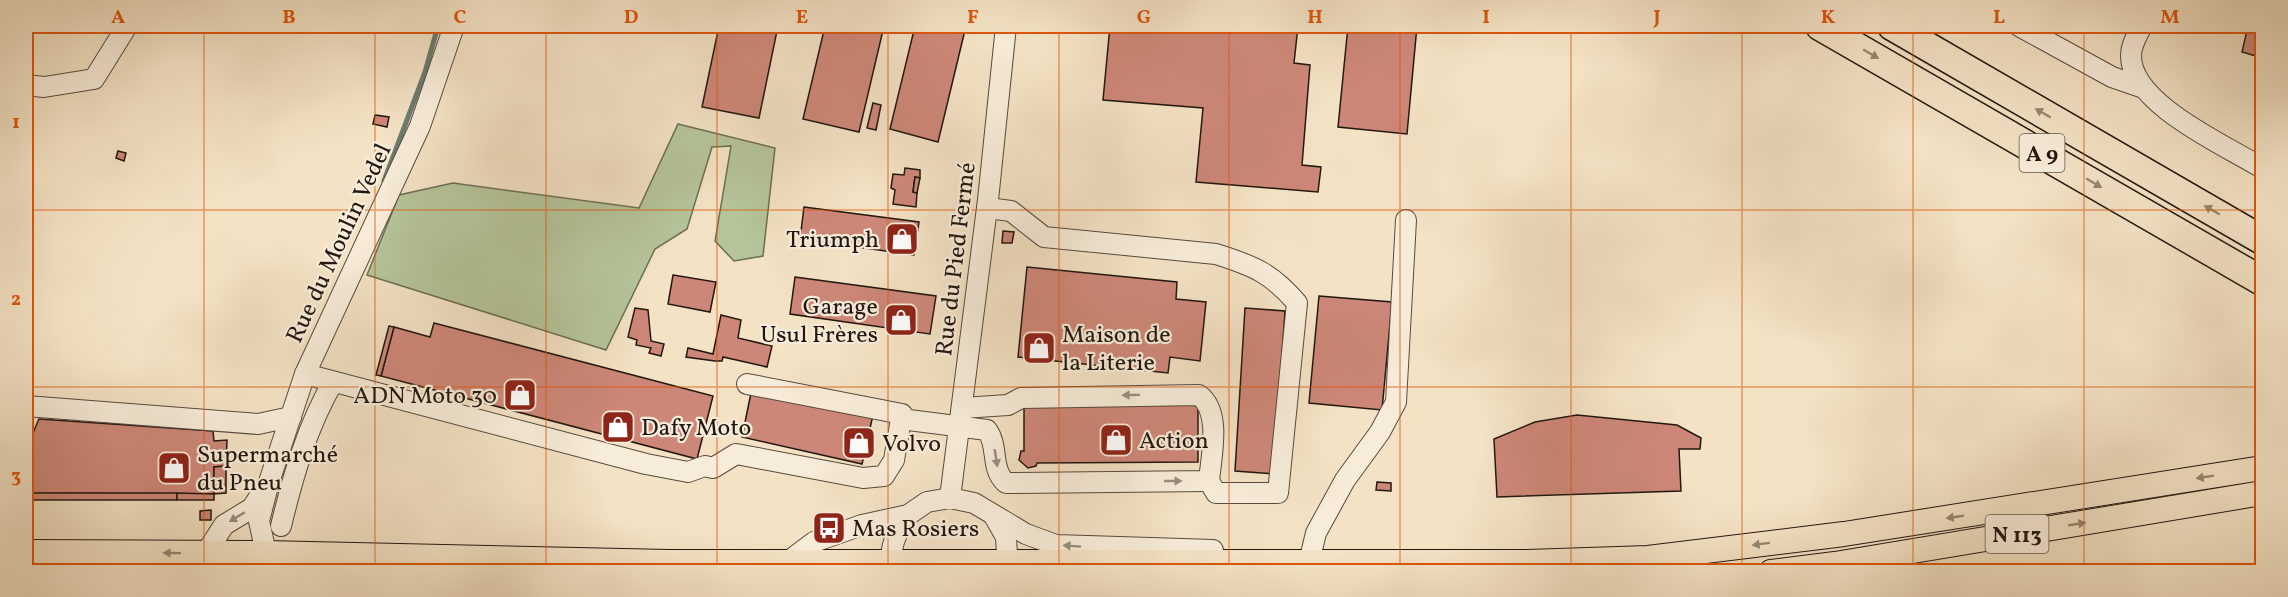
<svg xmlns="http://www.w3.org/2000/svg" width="2288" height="597" font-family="Vollkorn,serif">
	<rect width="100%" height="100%" fill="#f3e2c4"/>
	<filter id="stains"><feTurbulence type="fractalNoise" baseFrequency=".00333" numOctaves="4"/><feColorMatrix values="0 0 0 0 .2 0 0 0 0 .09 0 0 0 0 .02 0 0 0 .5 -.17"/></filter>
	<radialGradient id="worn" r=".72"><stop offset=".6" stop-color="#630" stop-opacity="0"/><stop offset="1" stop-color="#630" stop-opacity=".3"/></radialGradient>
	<polygon fill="#b5c499" stroke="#6c6e55" stroke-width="1.5" points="678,124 775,148 763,256 734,261 715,241 731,146 712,147 687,229 655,249 606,350 367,275 399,195 453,183 639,208"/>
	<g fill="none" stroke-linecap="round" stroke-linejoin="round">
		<polyline stroke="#6b7b70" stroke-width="5" points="384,181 425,72 438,26"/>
	</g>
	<g fill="#cd8778" stroke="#221711" stroke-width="1.5">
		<polygon points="719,26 778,26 759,118 702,107"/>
		<polygon points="825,26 884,26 859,132 803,119"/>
		<polygon points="915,26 966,26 938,142 890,129"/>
		<polygon points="1110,26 1298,26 1294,63 1310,65 1302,165 1321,167 1318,192 1196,182 1203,108 1103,100"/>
		<polygon points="1348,26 1417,26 1407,134 1338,127"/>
		<polygon points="2248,26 2262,27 2256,56 2242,52"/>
		<polygon points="873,103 881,105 876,130 867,128"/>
		<polygon points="375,115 389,117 387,127 373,124"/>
		<polygon points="118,151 126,153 124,161 116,158"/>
		<polygon points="905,168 920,170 920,178 915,177 913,192 917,193 916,207 893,204 895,190 891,188 893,174 904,175"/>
		<polygon points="915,177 920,178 917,193 913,192"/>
		<polygon points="804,207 919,222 914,255 800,239"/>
		<polygon points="1003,231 1014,232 1012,243 1002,243"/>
		<polygon points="1027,267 1177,282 1176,299 1206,302 1200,361 1170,357 1168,373 1018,357"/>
		<polygon points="673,275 716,282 710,312 668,304"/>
		<polygon points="795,277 936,296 930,334 790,314"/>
		<polygon points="1319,296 1392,302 1382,410 1309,403"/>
		<polygon points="635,308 648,310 651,341 664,344 661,356 649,353 651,348 636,345 637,340 628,337"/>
		<polygon points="1245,308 1285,311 1274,474 1235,471"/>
		<polygon points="721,315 741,320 738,338 772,346 767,367 723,357 722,361 715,361 686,357 688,348 713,354"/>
		<polygon points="434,323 713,396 697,459 381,376 394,327 430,337"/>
		<polygon points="389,326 394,327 381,376 376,375"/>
		<polygon points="752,388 873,415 862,464 742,437"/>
		<polygon points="1198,404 1198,462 1037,463 1036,466 1028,468 1019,460 1021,451 1024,451 1024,405"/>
		<polygon points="1577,415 1677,425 1701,438 1700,449 1679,449 1681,491 1497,497 1494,439 1535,422"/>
		<polygon points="39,419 213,431 214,441 227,440 226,466 214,467 214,494 26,493 26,436 32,435"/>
		<polygon points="226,466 226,493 214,494 214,467"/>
		<polygon points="1377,482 1391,483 1391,491 1376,490"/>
		<rect x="26" y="493" width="151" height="7"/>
		<polygon points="177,493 214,494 214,500 177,500"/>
		<polygon points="211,510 211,520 200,520 200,511"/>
	</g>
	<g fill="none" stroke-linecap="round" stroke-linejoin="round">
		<g stroke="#564a3e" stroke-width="22">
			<g id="minor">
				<polyline points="2019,26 2112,77 2141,87"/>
				<path d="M 2142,26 C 2137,35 2131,45 2131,56 C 2131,104 2225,145 2262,168"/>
				<polyline points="26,85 44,87 94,79 127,26"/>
				<path d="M 987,208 L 1011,211 L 1044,237 L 1216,254 C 1254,266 1271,273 1297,303 L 1278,493 L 1216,493 L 1209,481"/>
				<path d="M 305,374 L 646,464 L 688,472 L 705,466 L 713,468 L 736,454 L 863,478 L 884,476 L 894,460 L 901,419 L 987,430 C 999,446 990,469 1006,483 L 1209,481 C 1211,457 1222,412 1199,395 L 1021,398 L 1008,405 L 962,408"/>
				<polyline points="747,384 902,414 901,419"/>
				<polyline points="26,406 258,424 291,417"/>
				<polyline points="950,498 988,200 1006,26"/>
				<polyline points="994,516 1006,537 1008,572"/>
				<path d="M 281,526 C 293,476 307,427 333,382"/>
				<polyline points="206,553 224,525 252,508 264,489"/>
				<polyline points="266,553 259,521 269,482 305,374 420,126 454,26"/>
				<polyline points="794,557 814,542 862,525 908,515 927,502 950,498 974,503 1026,534 1056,545 1213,550"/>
				<polyline points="1309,562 1316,533 1345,480 1380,432 1396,402 1406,220"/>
				<path d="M 892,572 C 888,549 896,533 908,515"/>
			</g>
		</g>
		<g stroke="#221711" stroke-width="26">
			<g id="major">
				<polyline points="26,552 266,553 669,562 1527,562 1648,558 1844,534 2262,468"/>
				<polyline points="26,571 135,572"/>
				<polyline points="1771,572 1835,564 2262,493"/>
			</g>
		</g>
		<g stroke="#221711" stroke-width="31">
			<g id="highway">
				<polyline points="1820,26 2262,281"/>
				<polyline points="1892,26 2262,240"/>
			</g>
		</g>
		<use href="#minor" stroke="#f7ecd9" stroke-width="20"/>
		<use href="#major" stroke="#f3e2c4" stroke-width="24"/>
		<use href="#highway" stroke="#f3e2c4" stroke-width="28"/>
	</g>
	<defs><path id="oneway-solid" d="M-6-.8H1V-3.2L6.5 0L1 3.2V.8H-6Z" transform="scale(1.5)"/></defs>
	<g fill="#958773">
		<use href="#oneway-solid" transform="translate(1871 54) rotate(30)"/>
		<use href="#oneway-solid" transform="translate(2043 113) rotate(-150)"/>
		<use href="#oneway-solid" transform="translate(2094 183) rotate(30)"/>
		<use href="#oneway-solid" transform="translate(2212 210) rotate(-150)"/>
		<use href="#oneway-solid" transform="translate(2205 477) rotate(171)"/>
		<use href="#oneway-solid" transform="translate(1955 517) rotate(171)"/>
		<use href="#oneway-solid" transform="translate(2077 524) rotate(-9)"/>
		<use href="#oneway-solid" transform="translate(1761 544) rotate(173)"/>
		<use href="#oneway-solid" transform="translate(172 553) rotate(-179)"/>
	</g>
	<g fill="#978c7f">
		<use href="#oneway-solid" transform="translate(1131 395) rotate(179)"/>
		<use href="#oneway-solid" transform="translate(996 458) rotate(81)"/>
		<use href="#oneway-solid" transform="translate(1173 481)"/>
		<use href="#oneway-solid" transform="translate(237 517) rotate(149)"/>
		<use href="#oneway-solid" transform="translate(1072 546) rotate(-176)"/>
	</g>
	<path fill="none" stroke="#de560c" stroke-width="1.5" stroke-opacity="0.55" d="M 204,26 L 204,572M 375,26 L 375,572M 546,26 L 546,572M 717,26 L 717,572M 888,26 L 888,572M 1059,26 L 1059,572M 1229,26 L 1229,572M 1400,26 L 1400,572M 1571,26 L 1571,572M 1742,26 L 1742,572M 1913,26 L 1913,572M 2084,26 L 2084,572M 26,210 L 2262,210M 26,387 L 2262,387"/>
	<defs>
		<g id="shop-square" transform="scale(1.725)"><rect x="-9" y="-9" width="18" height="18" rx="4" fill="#8f2418" stroke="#f7ecd9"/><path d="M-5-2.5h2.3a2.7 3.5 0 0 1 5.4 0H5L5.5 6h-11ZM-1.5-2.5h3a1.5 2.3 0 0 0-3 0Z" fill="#fff"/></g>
		<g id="bus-square" transform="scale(1.725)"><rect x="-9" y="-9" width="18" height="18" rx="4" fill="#8f2418" stroke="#f7ecd9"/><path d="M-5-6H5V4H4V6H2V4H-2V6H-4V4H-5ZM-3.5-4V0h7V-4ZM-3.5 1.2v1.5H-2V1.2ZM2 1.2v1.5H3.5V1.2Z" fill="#fff"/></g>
	</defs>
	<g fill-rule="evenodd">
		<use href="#shop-square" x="902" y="239"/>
		<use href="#shop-square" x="901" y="320"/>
		<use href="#shop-square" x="1039" y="348"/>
		<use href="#shop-square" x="520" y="395"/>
		<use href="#shop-square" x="618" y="427"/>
		<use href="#shop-square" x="1116" y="440"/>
		<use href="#shop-square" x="859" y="443"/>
		<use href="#shop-square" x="174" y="468"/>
		<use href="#bus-square" x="829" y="528"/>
	</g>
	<g text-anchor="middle" stroke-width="4.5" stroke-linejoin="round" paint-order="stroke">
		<g fill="#f7ecd9" stroke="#62574d" stroke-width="1.5">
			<rect x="2019.5" y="134" width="45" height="38" rx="4.5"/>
			<rect x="1985.5" y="515" width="63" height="38" rx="4.5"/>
		</g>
		<g font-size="22" font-weight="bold" fill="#221711">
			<text x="2042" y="161">A 9</text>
			<text x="2017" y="542">N 113</text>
		</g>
		<g font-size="24" fill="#221711" stroke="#f7ecd9" text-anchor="start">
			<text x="879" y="247" text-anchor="end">Triumph</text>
			<text x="878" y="314" text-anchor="end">Garage<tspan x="878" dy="28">Usul Frères</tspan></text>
			<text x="1062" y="342">Maison de<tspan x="1062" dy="28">la Literie</tspan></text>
			<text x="497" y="403" text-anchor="end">ADN Moto 30</text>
			<text x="641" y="435">Dafy Moto</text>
			<text x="1139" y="448">Action</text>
			<text x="882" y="451">Volvo</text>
			<text x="197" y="462">Supermarché<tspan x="197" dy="28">du Pneu</tspan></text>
			<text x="852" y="536">Mas Rosiers</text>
		</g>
		<g font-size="24" fill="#221711" stroke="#f7ecd9">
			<text transform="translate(338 243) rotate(-65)" y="8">Rue du Moulin Vedel</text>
			<text transform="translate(955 259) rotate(-83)" y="8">Rue du Pied Fermé</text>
		</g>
	</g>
	<rect width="2288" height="597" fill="none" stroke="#f3e2c4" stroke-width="66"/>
	<rect x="33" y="33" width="2222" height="531" fill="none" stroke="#de560c" stroke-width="2"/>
	<g font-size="20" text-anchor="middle" font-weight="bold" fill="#de560c">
		<text x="118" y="23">A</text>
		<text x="289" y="23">B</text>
		<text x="460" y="23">C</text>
		<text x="631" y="23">D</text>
		<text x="802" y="23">E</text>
		<text x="973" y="23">F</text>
		<text x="1144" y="23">G</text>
		<text x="1315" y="23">H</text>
		<text x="1486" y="23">I</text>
		<text x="1657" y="23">J</text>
		<text x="1828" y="23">K</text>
		<text x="1999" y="23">L</text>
		<text x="2170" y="23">M</text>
		<text x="16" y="128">1</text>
		<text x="16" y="305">2</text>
		<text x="16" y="482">3</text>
	</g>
	<rect width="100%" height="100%" filter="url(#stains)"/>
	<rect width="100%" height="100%" fill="url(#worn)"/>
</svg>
